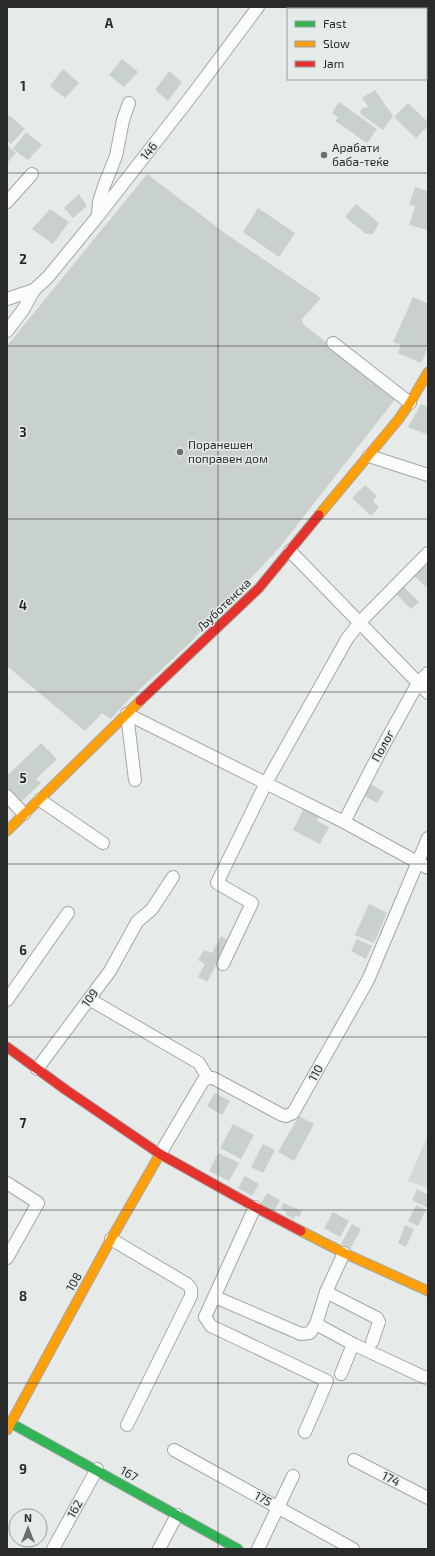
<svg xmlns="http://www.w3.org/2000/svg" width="435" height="1556" font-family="'Exo 2',sans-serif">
	<rect width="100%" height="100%" fill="#e6eae8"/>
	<polygon fill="#d2dcd6" points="428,1135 428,1188 408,1181"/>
	<g fill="#c9d1cd">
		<polygon points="122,59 138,72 124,87 109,75"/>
		<polygon points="63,69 79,83 65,98 50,86"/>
		<polygon points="169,71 182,82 168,101 155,90"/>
		<polygon points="375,90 393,116 383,130 362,115 360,112 362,108 368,107 362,98"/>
		<polygon points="339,102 377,129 367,143 335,121 338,117 332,113"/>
		<polygon points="408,103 428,122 428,126 416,138 394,117"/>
		<polygon points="9,115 25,129 11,144 7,141 7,118"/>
		<polygon points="26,132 42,145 28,160 13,149"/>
		<polygon points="7,145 16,153 7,163"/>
		<polygon points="147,174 226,234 321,298 302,319 303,324 396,398 280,547 189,644 128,700 111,719 102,713 85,731 7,666 7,346"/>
		<polygon points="415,187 428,191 427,230 409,225 415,206 409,205"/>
		<polygon points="79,194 87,206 73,218 64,208"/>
		<polygon points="356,204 379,223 373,234 366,234 345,217"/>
		<polygon points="258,208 295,233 279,257 243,232"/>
		<polygon points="50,209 69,222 53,244 32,229"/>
		<polygon points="413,297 428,304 428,347 421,363 398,353 401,345 393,342"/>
		<polygon points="421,404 428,407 428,435 408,427"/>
		<polygon points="365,485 377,496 373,501 379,507 371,516 352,498"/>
		<polygon points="424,563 428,567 428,587 427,588 412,574"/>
		<polygon points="401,584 419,602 411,609 393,591"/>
		<polygon points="41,743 57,759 36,779 41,783 21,802 7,788 7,776"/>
		<polygon points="367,782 384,792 377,803 361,794"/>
		<polygon points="304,808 319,816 317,821 329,827 320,844 293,830"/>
		<polygon points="369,904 387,913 374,943 355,935"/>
		<polygon points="221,936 229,941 207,982 198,977 205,964 198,960 204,950 212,953"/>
		<polygon points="357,939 372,946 366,959 351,951"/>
		<polygon points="215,1093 230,1101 222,1115 207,1106"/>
		<polygon points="299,1116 314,1124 294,1161 278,1152"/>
		<polygon points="233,1124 254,1135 241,1159 220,1148"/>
		<polygon points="263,1144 275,1150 263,1173 251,1167"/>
		<polygon points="218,1153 239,1163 229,1181 209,1171"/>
		<polygon points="245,1176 259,1184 252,1196 238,1188"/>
		<polygon points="417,1189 428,1195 428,1208 412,1200"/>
		<polygon points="267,1193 280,1200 274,1211 261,1203"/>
		<polygon points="283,1203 302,1211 299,1217 296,1215 294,1219 286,1215 287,1212 281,1209"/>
		<polygon points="416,1205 426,1210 418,1226 408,1221"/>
		<polygon points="333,1212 349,1221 340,1237 324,1228"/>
		<polygon points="352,1224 361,1229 350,1249 341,1244"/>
		<polygon points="405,1225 414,1229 406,1247 398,1243"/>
	</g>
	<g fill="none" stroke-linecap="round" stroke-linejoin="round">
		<g stroke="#a4a7a5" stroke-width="14">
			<g id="street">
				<polyline points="386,7 389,9"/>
				<polyline points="426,35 428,36"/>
				<polyline points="7,202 32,174"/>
				<polyline points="98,214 99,202 104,186 116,156 123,120 129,103"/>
				<polyline points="7,299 34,290"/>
				<polyline points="7,331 23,310 34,290 48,277 98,216 193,94 258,7"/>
				<polyline points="333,343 410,403"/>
				<polyline points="369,456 428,475"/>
				<polyline points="290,551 428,693"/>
				<polyline points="127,714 344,822 428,868"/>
				<polyline points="127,714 135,780"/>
				<polyline points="7,796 24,814"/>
				<polyline points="40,800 103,843"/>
				<polyline points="344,822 382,748 418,683 428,673"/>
				<polyline points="223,964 252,903 217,883 266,783 347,639 360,622 428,553"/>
				<polyline points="89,999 199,1063 208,1078"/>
				<polyline points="7,1000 68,913"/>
				<polyline points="37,1069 110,971 137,922 152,909 173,877"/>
				<polyline points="160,1154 203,1081 208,1078 213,1078 282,1115 286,1116 293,1113 368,980 428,838"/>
				<polyline points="7,1183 38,1203 7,1258"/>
				<polyline points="255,1207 205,1317 211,1326 327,1381 305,1432"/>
				<path d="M 111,1239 L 187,1284 C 192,1288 191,1290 191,1296 L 127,1425"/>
				<polyline points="344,1253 326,1292 316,1324 353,1344 428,1379"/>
				<polyline points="326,1292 377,1318 379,1322 372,1342"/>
				<polyline points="215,1297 301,1334 310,1333 316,1324"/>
				<polyline points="341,1374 353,1344"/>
				<polyline points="174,1450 353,1549"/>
				<polyline points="354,1460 428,1498"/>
				<polyline points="53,1549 97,1469"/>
				<polyline points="159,1549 177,1515"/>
				<polyline points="258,1549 293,1476"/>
			</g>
		</g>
		<g stroke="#a4a7a5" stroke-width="11">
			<polyline id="fast" points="7,1421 238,1549"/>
		</g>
		<g stroke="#a4a7a5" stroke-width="11">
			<g id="slow">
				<polyline points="319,515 398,420 410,403 428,372"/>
				<polyline points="7,831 140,701"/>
				<polyline points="301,1231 344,1253 428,1291"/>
				<polyline points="7,1430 111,1239 160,1154"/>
			</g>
		</g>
		<g stroke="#a4a7a5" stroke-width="11">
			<g id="jam">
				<polyline points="140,701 259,588 319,515"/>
				<polyline points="7,1047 66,1090 160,1154 255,1207 301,1231"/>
			</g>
		</g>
		<use href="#street" stroke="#fbfcfc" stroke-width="12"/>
		<use href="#fast" stroke="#30b455" stroke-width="9"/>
		<use href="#slow" stroke="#ff9f0a" stroke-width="9"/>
		<use href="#jam" stroke="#e5322d" stroke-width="9"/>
	</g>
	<path fill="none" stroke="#282b29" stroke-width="1" stroke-opacity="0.55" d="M 218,7 L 218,1549M 7,173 L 428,173M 7,346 L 428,346M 7,519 L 428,519M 7,692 L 428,692M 7,864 L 428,864M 7,1037 L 428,1037M 7,1210 L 428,1210M 7,1383 L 428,1383"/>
	<g fill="#6a6e6c" stroke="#e5ebe8" stroke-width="1.5">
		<circle cx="324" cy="155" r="4"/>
		<circle cx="180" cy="452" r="4"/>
	</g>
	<g text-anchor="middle" stroke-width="3" stroke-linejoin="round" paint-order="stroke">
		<g font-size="12" fill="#282b29" stroke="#e5ebe8" text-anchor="start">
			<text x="332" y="152">Арабати<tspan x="332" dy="14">баба-теќе</tspan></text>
			<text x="188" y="449">Поранешен<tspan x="188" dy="14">поправен дом</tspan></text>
		</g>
		<g font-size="12" fill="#282b29" stroke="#e5ebe8">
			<text transform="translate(149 151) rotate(-52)" y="4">146</text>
			<text transform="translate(224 605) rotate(-44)" y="4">Љуботенска</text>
			<text transform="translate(383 746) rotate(-62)" y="4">Полог</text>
			<text transform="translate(90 998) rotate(-54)" y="4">109</text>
			<text transform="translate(316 1073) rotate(-61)" y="4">110</text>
			<text transform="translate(74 1282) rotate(-61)" y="4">108</text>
			<text transform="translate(129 1474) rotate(30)" y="4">167</text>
			<text transform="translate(391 1479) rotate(27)" y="4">174</text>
			<text transform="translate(263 1499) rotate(29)" y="4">175</text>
			<text transform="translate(75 1509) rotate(-61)" y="4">162</text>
		</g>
	</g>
	<g font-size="13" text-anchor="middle" font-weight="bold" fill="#282b29" stroke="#e5ebe8" stroke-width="3" stroke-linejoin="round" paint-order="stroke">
		<text x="109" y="28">A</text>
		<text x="23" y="91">1</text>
		<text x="23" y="264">2</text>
		<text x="23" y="437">3</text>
		<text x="23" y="610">4</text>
		<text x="23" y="783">5</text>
		<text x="23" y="955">6</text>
		<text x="23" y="1128">7</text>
		<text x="23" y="1301">8</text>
		<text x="23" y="1474">9</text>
	</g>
	<rect width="435" height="1556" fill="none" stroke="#282b29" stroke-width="16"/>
	<rect x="287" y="8" width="140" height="72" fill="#e5ebe8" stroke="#999e9c"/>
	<rect x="295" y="21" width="20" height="6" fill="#30b455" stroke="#999e9c"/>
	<text x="323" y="28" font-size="12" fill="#282b29">Fast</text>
	<rect x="295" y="41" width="20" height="6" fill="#ff9f0a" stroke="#999e9c"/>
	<text x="323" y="48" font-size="12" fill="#282b29">Slow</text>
	<rect x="295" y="61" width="20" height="6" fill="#e5322d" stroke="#999e9c"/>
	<text x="323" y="68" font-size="12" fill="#282b29">Jam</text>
	<g transform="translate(28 1528)"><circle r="19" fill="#e5ebe8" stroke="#999e9c"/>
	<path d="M0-3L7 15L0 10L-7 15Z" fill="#6a6e6c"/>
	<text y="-6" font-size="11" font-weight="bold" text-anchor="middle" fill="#282b29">N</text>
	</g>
</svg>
